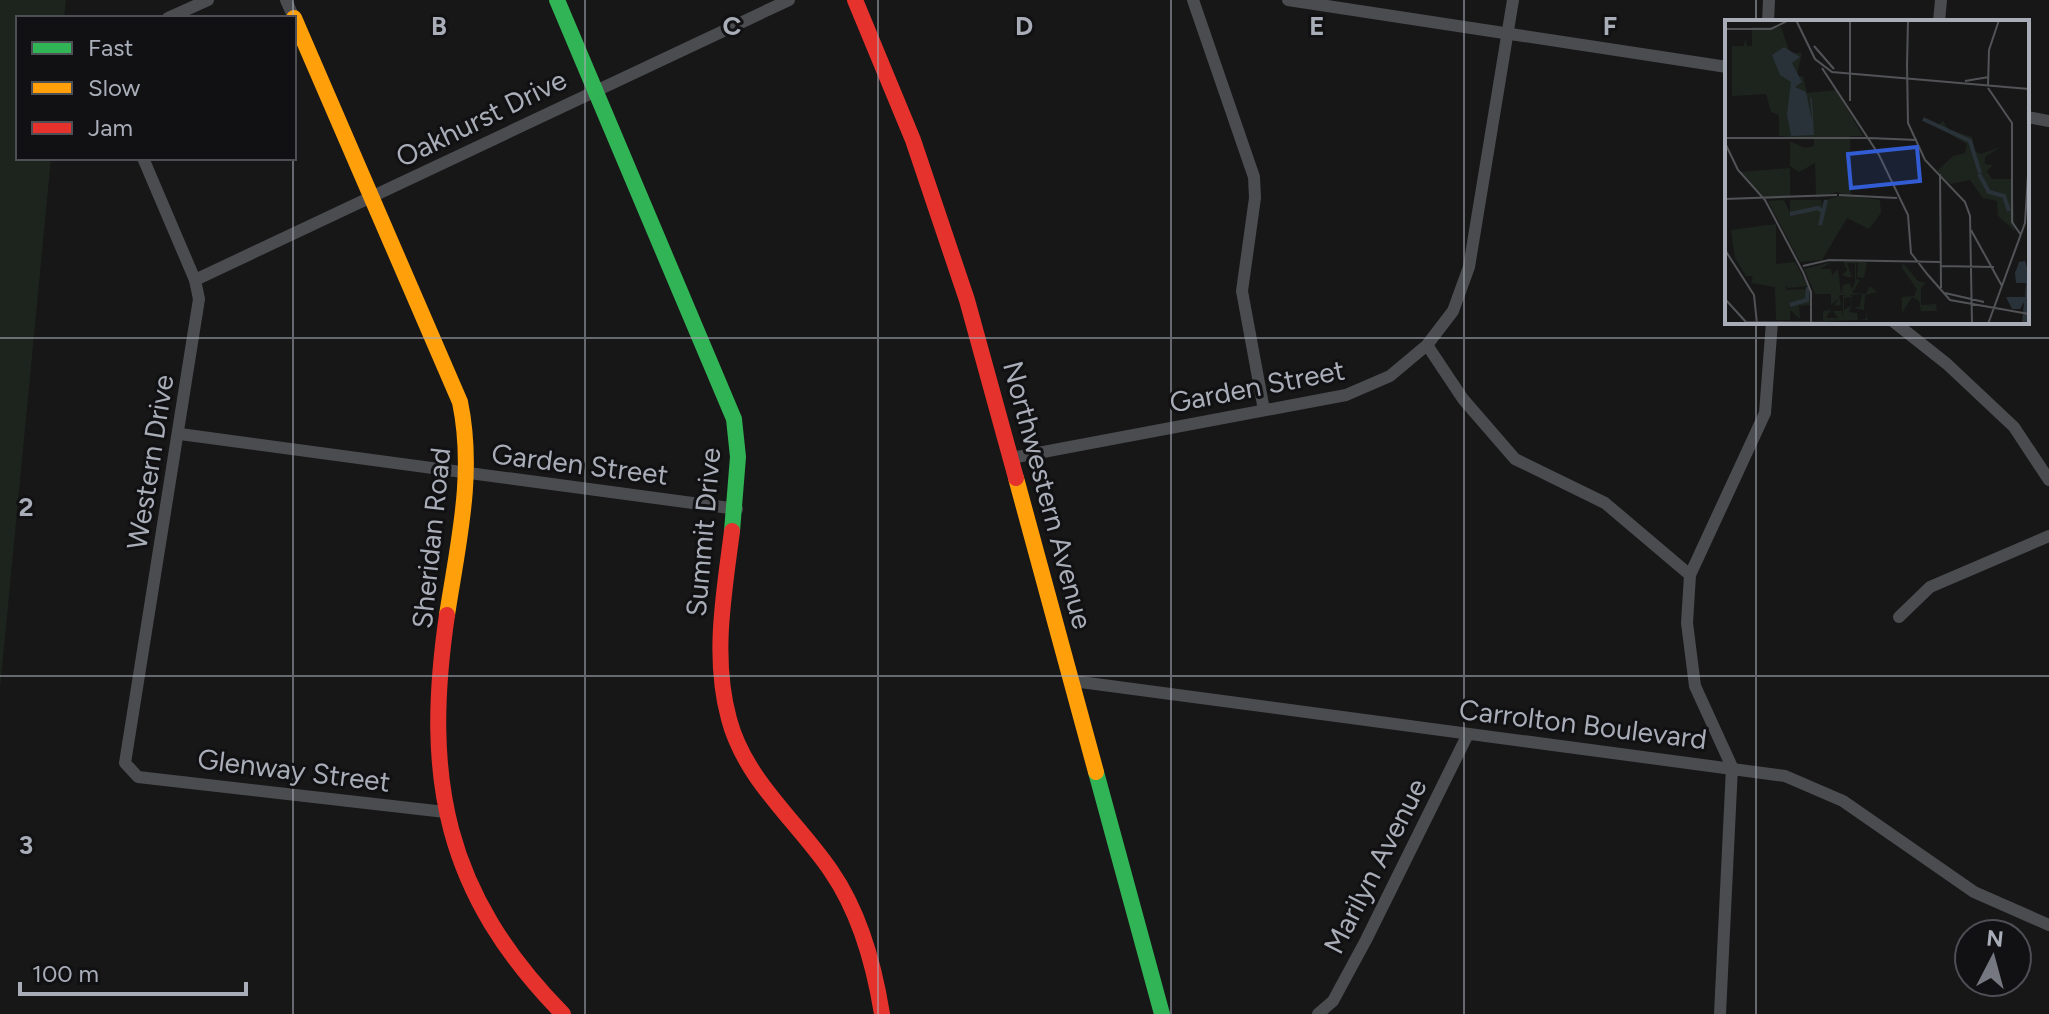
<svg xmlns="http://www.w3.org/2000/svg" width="2049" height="1014" font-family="Figtree,sans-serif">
	<rect width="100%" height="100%" fill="#171717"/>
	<polygon fill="#1d241e" points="0,0 66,0 64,18 18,18 18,158 51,158 0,689"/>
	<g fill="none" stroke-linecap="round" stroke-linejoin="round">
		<g stroke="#4b4c50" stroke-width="12">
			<polyline points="286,0 294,18"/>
			<polyline points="1193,0 1254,177 1255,198 1242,291 1264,410"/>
			<polyline points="1288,0 1727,67"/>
			<polyline points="168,18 208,0"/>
			<polyline points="1768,22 1769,0"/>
			<polyline points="1939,22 1941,0"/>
			<polyline points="2027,117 2049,121"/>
			<polyline points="143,158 195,280 199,299 125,763 138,777 445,812"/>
			<polyline points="195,280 789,0"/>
			<polyline points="1894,322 1947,364 2014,427 2049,480"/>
			<polyline points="1427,345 1463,399 1515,459 1605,503 1690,575"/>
			<polyline points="180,434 737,509"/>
			<polyline points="1011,458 1346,395 1390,376 1427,345 1453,311 1469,267 1513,0"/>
			<polyline points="1899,617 1930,587 2049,536"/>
			<polyline points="1073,681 1785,776 1843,801 1974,892 2049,925"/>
			<polyline points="1318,1014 1333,1001 1366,940 1468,734"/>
			<polyline points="1720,1014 1732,767 1695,686 1687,623 1690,575 1765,413 1772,322"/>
		</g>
		<g stroke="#30b455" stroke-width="16">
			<polyline points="557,0 734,419 738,457 732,531"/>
			<polyline points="1096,772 1162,1014"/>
		</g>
		<g stroke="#ff9f0a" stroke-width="16">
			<path d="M 294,18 L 460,402 C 475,474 458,543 447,615"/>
			<polyline points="1016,478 1096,772"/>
		</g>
		<g stroke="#e5322d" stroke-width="16">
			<polyline points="855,0 913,140 967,300 1016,478"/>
			<path d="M 732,531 C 724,594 712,657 729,719 C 745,780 797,821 831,871 C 860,913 874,964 882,1014"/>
			<path d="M 447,615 C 423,778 444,893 563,1014"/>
		</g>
	</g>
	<path fill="none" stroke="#a8adb8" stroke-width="2" stroke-opacity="0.55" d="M 293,0 L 293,18M 585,0 L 585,1014M 878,0 L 878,1014M 1171,0 L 1171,1014M 1464,0 L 1464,1014M 1756,0 L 1756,22M 293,158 L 293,1014M 1756,322 L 1756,1014M 0,338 L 2049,338M 0,676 L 2049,676"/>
	<g text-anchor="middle" stroke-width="6" stroke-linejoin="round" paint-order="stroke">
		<g font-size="28" fill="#a8adb8" stroke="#111113">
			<text transform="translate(481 118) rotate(-26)" y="10">Oakhurst Drive</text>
			<text transform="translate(1257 386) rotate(-11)" y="10">Garden Street</text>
			<text transform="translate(150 462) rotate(-81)" y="10">Western Drive</text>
			<text transform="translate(580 464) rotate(7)" y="10">Garden Street</text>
			<text transform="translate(1048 495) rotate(75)" y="10">Northwestern Avenue</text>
			<text transform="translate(703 532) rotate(-85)" y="10">Summit Drive</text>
			<text transform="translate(431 538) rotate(-84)" y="10">Sheridan Road</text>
			<text transform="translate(1583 724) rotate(7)" y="10">Carrolton Boulevard</text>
			<text transform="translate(294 770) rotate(7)" y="10">Glenway Street</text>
			<text transform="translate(1375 866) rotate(-63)" y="10">Marilyn Avenue</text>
		</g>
	</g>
	<g transform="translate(1725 20)">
		<rect width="304" height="304" fill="#171717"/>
		<path d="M 27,7 L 56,7 L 65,33 L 77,33 L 72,56 L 78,56 L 82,73 L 111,70 L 138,116 L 125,116 L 126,177 L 112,172 L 91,178 L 90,143 L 74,152 L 65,146 L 65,121 L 80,128 L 89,126 L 89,119 L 54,116 L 54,95 L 46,92 L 41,74 L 7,76 L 7,26 L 19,26 L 20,18 L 22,26 L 27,26 ZM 196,98 L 213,105 L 218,101 L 223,109 L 247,117 L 250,131 L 256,134 L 275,127 L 260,137 L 260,144 L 268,145 L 262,151 L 267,159 L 287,159 L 290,211 L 273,196 L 272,181 L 258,178 L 245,160 L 225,164 L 212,151 L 228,136 L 240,133 L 242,124 ZM 65,148 L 65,178 L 41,179 L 15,152 ZM 117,175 L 155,180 L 156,193 L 144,209 L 122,198 L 97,240 L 75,242 L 43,181 L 59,180 L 65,193 L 65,180 L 96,180 L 99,191 L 101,180 ZM 51,204 L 51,244 L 70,242 L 83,266 L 62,268 L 61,262 L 61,270 L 84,269 L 85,285 L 74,286 L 75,299 L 65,290 L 65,300 L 51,300 L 50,267 L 26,263 L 28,256 L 21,256 L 10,238 L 6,210 ZM 118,241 L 142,242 L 139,258 L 132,257 L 133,243 L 131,243 L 131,259 L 135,260 L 127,273 L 141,274 L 145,266 L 152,272 L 140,275 L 139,290 L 129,288 L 135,286 L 137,274 L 124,275 L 127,276 L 127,284 L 126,277 L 119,278 L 119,290 L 127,285 L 124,292 L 132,293 L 133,300 L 141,299 L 141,293 L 143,300 L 98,301 L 98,291 L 106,290 L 101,298 L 113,298 L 108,291 L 117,291 L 118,298 L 118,276 L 121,275 L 114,275 L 116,285 L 109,286 L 114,278 L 106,285 L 106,274 L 90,274 L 79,249 L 107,242 L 95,249 L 106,249 L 107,255 L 113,249 L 116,274 L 118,265 L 124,263 L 127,269 L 130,263 L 130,243 L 122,243 L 127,257 L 122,257 L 117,255 L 122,250 ZM 178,243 L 193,261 L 201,263 L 196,268 L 196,285 L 211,284 L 212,291 L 196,291 L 194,281 L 187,277 L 177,293 L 177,277 L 189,276 L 192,269 L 177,248 Z" fill="#1d241e"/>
		<path d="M 59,27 L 75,37 L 67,43 L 77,62 L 70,67 L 81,72 L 87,101 L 85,76 L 87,80 L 89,115 L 66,116 L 62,94 L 66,62 L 55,55 L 47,35 ZM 304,237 L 304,304 L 297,304 L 299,282 L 295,289 L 287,289 L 281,277 L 300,277 L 301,263 L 291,263 L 290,253 L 294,242 L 300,241 L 302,247 Z" fill="#2a3239"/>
		<path fill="none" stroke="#2a3239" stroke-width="4" d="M 198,99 L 245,121 L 255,153M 254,154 L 264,172 L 279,176 L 284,191M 65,194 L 93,188 L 98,192M 95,205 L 101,180M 65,285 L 82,280 L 83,267"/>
		<path fill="none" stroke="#515357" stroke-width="2" d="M 71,0 L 90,39 L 107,52 L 304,69M 0,9 L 46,9 L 64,0M 89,26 L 109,49M 182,44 L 183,103 L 200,140 L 240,182 L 245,196 L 247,304M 182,46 L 183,0M 97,48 L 154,135 L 183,195 L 186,233 L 203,255 L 225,280 L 304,294M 240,61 L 264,57M 263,66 L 264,30 L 274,0M 263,68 L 287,103 L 287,202 L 296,215M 125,81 L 125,0M 0,118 L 144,118M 144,118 L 192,120M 0,123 L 13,150 L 40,180 L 78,252 L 86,272 L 86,304M 215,154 L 216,268M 114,175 L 172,178M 0,179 L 112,175M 246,210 L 277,266M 0,230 L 29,275 L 32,304M 78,246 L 104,240 L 216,242M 216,246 L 269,247M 220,273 L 259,282M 0,279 L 21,302M 21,302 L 211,304M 263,304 L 300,203 L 304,139"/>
		<path fill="#325cd3" fill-opacity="0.15" stroke="#325cd3" stroke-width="4" d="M 192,127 L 195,161 L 126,168 L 123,134 Z"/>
		<rect width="304" height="304" fill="none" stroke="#a8adb8" stroke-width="4"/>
	</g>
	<g font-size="26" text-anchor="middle" font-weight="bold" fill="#a8adb8" stroke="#111113" stroke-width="6" stroke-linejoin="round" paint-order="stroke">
		<text x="439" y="35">B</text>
		<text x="732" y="35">C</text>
		<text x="1024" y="35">D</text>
		<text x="1317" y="35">E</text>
		<text x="1610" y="35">F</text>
		<text x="26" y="516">2</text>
		<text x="26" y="854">3</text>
	</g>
	<rect x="16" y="16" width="280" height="144" fill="#111113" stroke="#4d4f55" stroke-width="2"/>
	<rect x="32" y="42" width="40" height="12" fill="#30b455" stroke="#4d4f55" stroke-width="2"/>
	<text x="88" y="56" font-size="24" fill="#a8adb8">Fast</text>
	<rect x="32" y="82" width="40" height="12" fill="#ff9f0a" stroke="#4d4f55" stroke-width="2"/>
	<text x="88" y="96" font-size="24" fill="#a8adb8">Slow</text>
	<rect x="32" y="122" width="40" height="12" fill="#e5322d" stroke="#4d4f55" stroke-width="2"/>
	<text x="88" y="136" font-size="24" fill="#a8adb8">Jam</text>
	<g transform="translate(1993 958) rotate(6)"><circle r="38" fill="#111113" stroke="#4d4f55" stroke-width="2"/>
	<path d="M0-6L14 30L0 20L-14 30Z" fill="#757880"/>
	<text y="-12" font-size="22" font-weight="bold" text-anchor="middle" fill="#a8adb8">N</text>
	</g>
	<path d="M20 982v12h226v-12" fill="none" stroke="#a8adb8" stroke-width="4"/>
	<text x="32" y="982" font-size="24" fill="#a8adb8" stroke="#111113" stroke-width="6" paint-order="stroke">100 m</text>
</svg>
